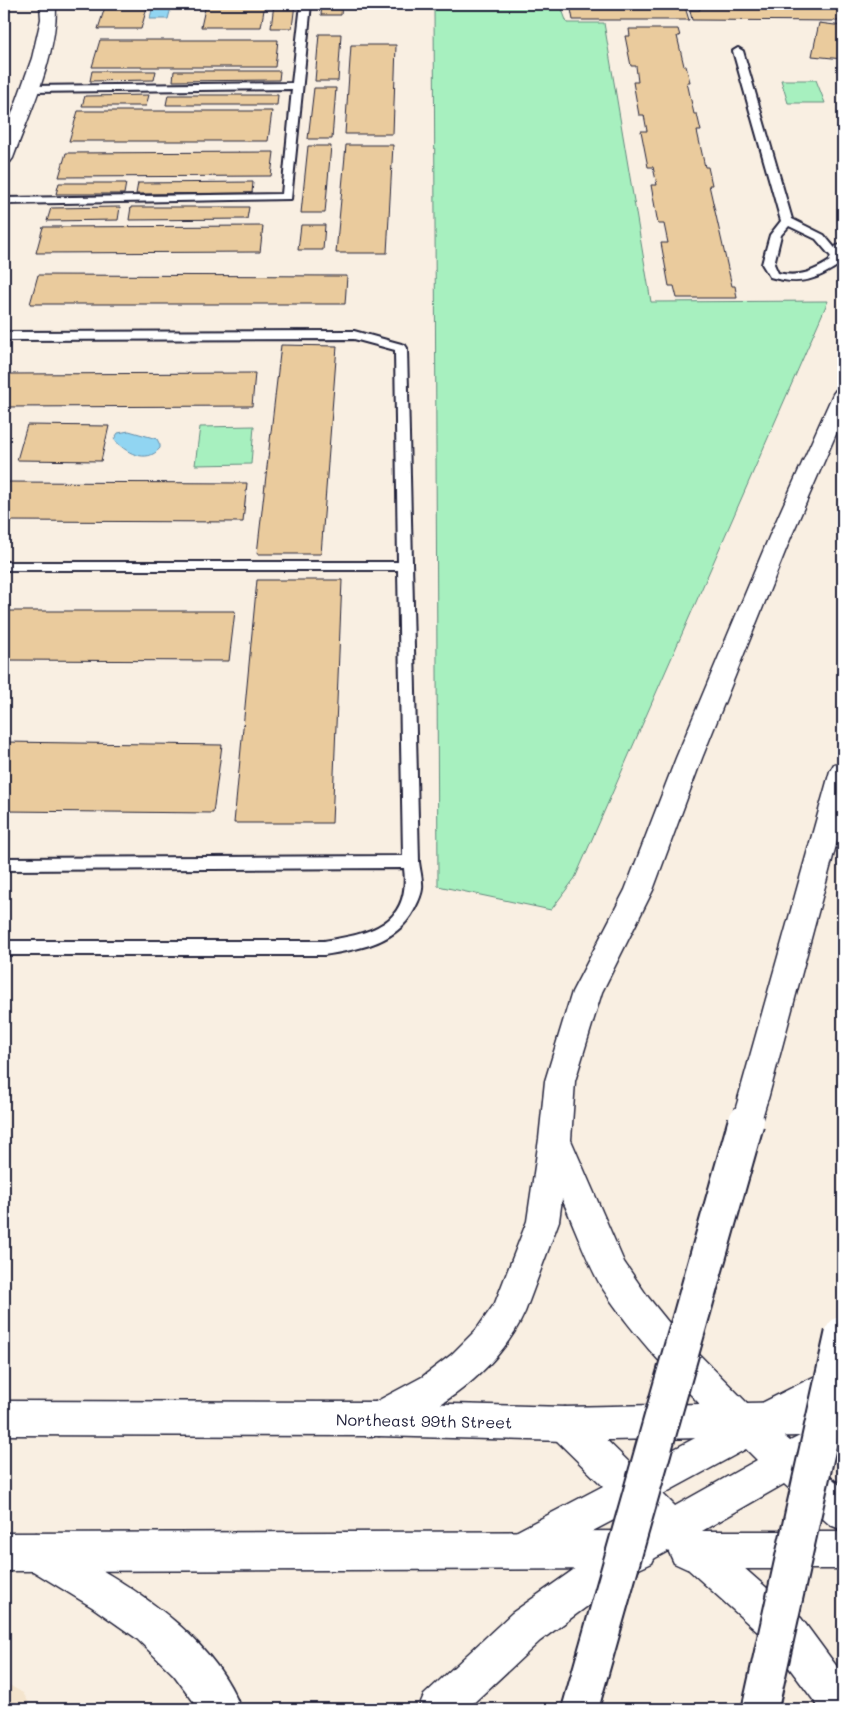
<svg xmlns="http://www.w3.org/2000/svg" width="847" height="1713" font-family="Mali,sans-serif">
	<rect width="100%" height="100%" fill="#f9efe2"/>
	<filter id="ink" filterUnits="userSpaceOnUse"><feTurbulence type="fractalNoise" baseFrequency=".02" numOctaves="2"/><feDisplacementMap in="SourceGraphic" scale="10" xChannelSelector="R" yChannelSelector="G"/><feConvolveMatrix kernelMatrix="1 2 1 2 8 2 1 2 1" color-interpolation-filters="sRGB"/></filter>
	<g filter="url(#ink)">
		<polygon fill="#f4e4cd" points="4,1682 23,1693 33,1709 4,1709"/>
		<g fill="#a7f0bf" stroke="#64897d">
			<polygon points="434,4 560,4 567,23 604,23 651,302 828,301 575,878 551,910 438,886"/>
			<polygon points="781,80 816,80 825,103 788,103"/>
			<polygon points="254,426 251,464 195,465 200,427"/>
		</g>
		<g fill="#91d5f2" stroke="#658da9">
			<polygon points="153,4 172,4 168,19 150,19"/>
			<path d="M 129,431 L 157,439 L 160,445 L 160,448 C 147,465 124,452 114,439 L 118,433 Z"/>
		</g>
		<g fill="#eacb9d" stroke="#22223b">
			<polygon points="106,4 148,4 141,29 98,29"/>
			<polygon points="206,4 265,4 261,27 201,27"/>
			<polygon points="274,4 295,4 292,28 271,28"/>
			<polygon points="322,4 342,4 341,15 321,15"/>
			<rect x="354" y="4" width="42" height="3"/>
			<polygon points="570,4 684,4 689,20 573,20"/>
			<polygon points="699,4 839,5 843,6 843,11 842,11 843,21 692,20 690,10 700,10"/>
			<polygon points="819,23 843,26 843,59 812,56"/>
			<polygon points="629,29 678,29 680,36 677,36 684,66 686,66 690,82 687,82 694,114 697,114 701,131 697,131 705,167 708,167 712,185 709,185 732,286 735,286 737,298 677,298 674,286 669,286 661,243 668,243 664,224 658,224 651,185 657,185 653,167 648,167 641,131 647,131 644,115 639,115 633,82 638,82 636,66 631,66 625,36 630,36"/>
			<polygon points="319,34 341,34 338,81 315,81"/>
			<polygon points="100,40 278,40 275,67 92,67"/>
			<polygon points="351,45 396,45 393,134 345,134"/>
			<polygon points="92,71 156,71 154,80 90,81"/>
			<polygon points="174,71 280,71 279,80 173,81"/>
			<polygon points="314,88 336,88 332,139 308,139"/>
			<polygon points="149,95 146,106 82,106 85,96"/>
			<polygon points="168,95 278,95 277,105 166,105"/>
			<polygon points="78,111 272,111 268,141 69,141"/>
			<polygon points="346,145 393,145 387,253 336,253"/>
			<polygon points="308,146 331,146 325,213 301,213"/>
			<polygon points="274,152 271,176 59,177 66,153"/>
			<polygon points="253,182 252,193 136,194 138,183"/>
			<polygon points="59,183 126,183 124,194 56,194"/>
			<polygon points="120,207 118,220 47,221 51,208"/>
			<polygon points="131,207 249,207 247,219 129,220"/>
			<polygon points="301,225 325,225 323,250 298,250"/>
			<polygon points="263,226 260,252 36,253 43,227"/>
			<polygon points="38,275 347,276 345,304 30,304"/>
			<polygon points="281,345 337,346 321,554 257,554"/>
			<polygon points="255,373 252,406 4,407 4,390 8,374"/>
			<polygon points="27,425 109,426 101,461 17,460"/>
			<polygon points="4,482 247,483 243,522 4,521"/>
			<polygon points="257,580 342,580 332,823 234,823"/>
			<polygon points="4,611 235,611 229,661 4,660"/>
			<polygon points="4,742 222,745 213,813 4,811"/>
		</g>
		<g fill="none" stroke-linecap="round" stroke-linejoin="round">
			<g stroke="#22223b" stroke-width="4">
				<g id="service">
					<polygon points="301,4 311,4 291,199 4,204 4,198 282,194 292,89 29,92 24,89 29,86 292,83"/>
					<path d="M 738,48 L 743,51 L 792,219 L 824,235 L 843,258 L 843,262 C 817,280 801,286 770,277 L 762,264 L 770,235 L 781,221 L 733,51 ZM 789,226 L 816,239 L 833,259 C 815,271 800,278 778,273 L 774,264 L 781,235 Z"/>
					<path d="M 354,331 L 405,345 L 407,348 L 419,862 C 420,871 423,880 422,889 C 421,897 417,904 414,910 C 396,944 358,949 324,955 L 4,955 L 4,941 L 324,941 C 370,934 411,925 404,868 L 4,870 L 4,858 L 403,856 L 398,570 L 4,570 L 4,562 L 398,562 L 395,350 L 354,339 L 4,340 L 4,332 Z"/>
				</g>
			</g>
			<g stroke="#22223b" stroke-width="3">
				<g id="minor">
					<path d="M 40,4 L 56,4 C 57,57 31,109 13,158 L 10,162 L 4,163 L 4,136 L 32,58 L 41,19 Z"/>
					<polygon points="843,244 843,265 832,264 829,260 836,246"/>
				</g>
			</g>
			<g stroke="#22223b" stroke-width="3">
				<g id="secondary">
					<polygon points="4,1401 379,1402 565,1407 843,1401 843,1435 565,1441 379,1436 4,1435"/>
					<polygon points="639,1531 652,1537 658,1550 652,1563 639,1569 4,1571 4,1533"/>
					<polygon points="687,1531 843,1531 843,1569 687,1569 674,1563 668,1550 674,1537"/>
				</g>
			</g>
			<g stroke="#22223b" stroke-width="3">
				<g id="motorway">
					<path d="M 843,388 L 843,418 L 791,537 L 702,758 L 653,890 L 602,992 L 575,1081 L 571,1140 L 624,1262 L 648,1297 L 673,1328 L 752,1408 L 843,1362 L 843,1397 L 779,1432 L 790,1441 L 843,1414 L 843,1450 L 817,1465 L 843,1488 L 843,1530 L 830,1525 L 784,1484 L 702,1531 L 801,1618 L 843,1675 L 843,1709 L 820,1709 L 773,1646 L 668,1551 L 646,1563 L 540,1641 L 467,1709 L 418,1709 L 424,1695 L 512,1613 L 620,1537 L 642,1525 L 629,1512 L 532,1563 L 519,1569 L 506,1563 L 500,1550 L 506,1537 L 603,1486 L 552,1436 L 547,1424 L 552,1412 L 565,1407 L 578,1412 L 636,1469 L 720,1425 C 678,1381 634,1338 601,1286 C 587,1262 574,1225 562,1199 L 559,1221 L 525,1312 C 498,1372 438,1412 379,1436 L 366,1431 L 361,1419 L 366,1407 L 422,1377 L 451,1355 L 476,1330 L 495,1303 L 527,1221 L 539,1139 L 545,1081 L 572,992 L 625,890 L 676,758 L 769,537 L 833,394 L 836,390 ZM 746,1449 L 757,1460 L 675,1506 L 663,1494 Z"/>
					<polygon points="843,762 843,819 768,1099 764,1108 753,1112 742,1108 738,1099 830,771 834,764"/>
					<path d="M 36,1533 C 55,1541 72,1552 90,1563 C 147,1596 217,1644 241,1709 L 199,1709 L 174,1675 L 136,1638 L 92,1607 L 23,1565 L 17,1552 L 23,1539 Z"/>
				</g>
			</g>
			<use href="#service" fill="#fff" fill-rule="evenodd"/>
			<use href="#minor" fill="#fff" fill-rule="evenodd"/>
			<use href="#secondary" fill="#fff" fill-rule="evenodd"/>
			<use href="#motorway" fill="#fff" fill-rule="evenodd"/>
			<g stroke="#22223b" stroke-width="31" stroke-linecap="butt">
				<polyline id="motorway-bridge-far1" points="746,1123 753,1099"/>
			</g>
			<g stroke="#22223b" stroke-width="39" stroke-linecap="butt">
				<g id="motorway-bridge">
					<polyline points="580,1709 746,1122"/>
					<polyline points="760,1709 843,1334"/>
				</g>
			</g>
			<use href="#motorway-bridge-far1" stroke="#fff" stroke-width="28"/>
			<use href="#motorway-bridge" stroke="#fff" stroke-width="35"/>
		</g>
	</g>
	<g text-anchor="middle" stroke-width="4.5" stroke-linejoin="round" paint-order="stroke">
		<g font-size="16" fill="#22223b" stroke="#fff">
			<text transform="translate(424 1421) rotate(1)" y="6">Northeast 99th Street</text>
		</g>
	</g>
	<rect width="847" height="1713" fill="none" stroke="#fff" stroke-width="20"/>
	<rect x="10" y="10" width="827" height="1693" fill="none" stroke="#22223b" stroke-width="2" filter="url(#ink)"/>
</svg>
